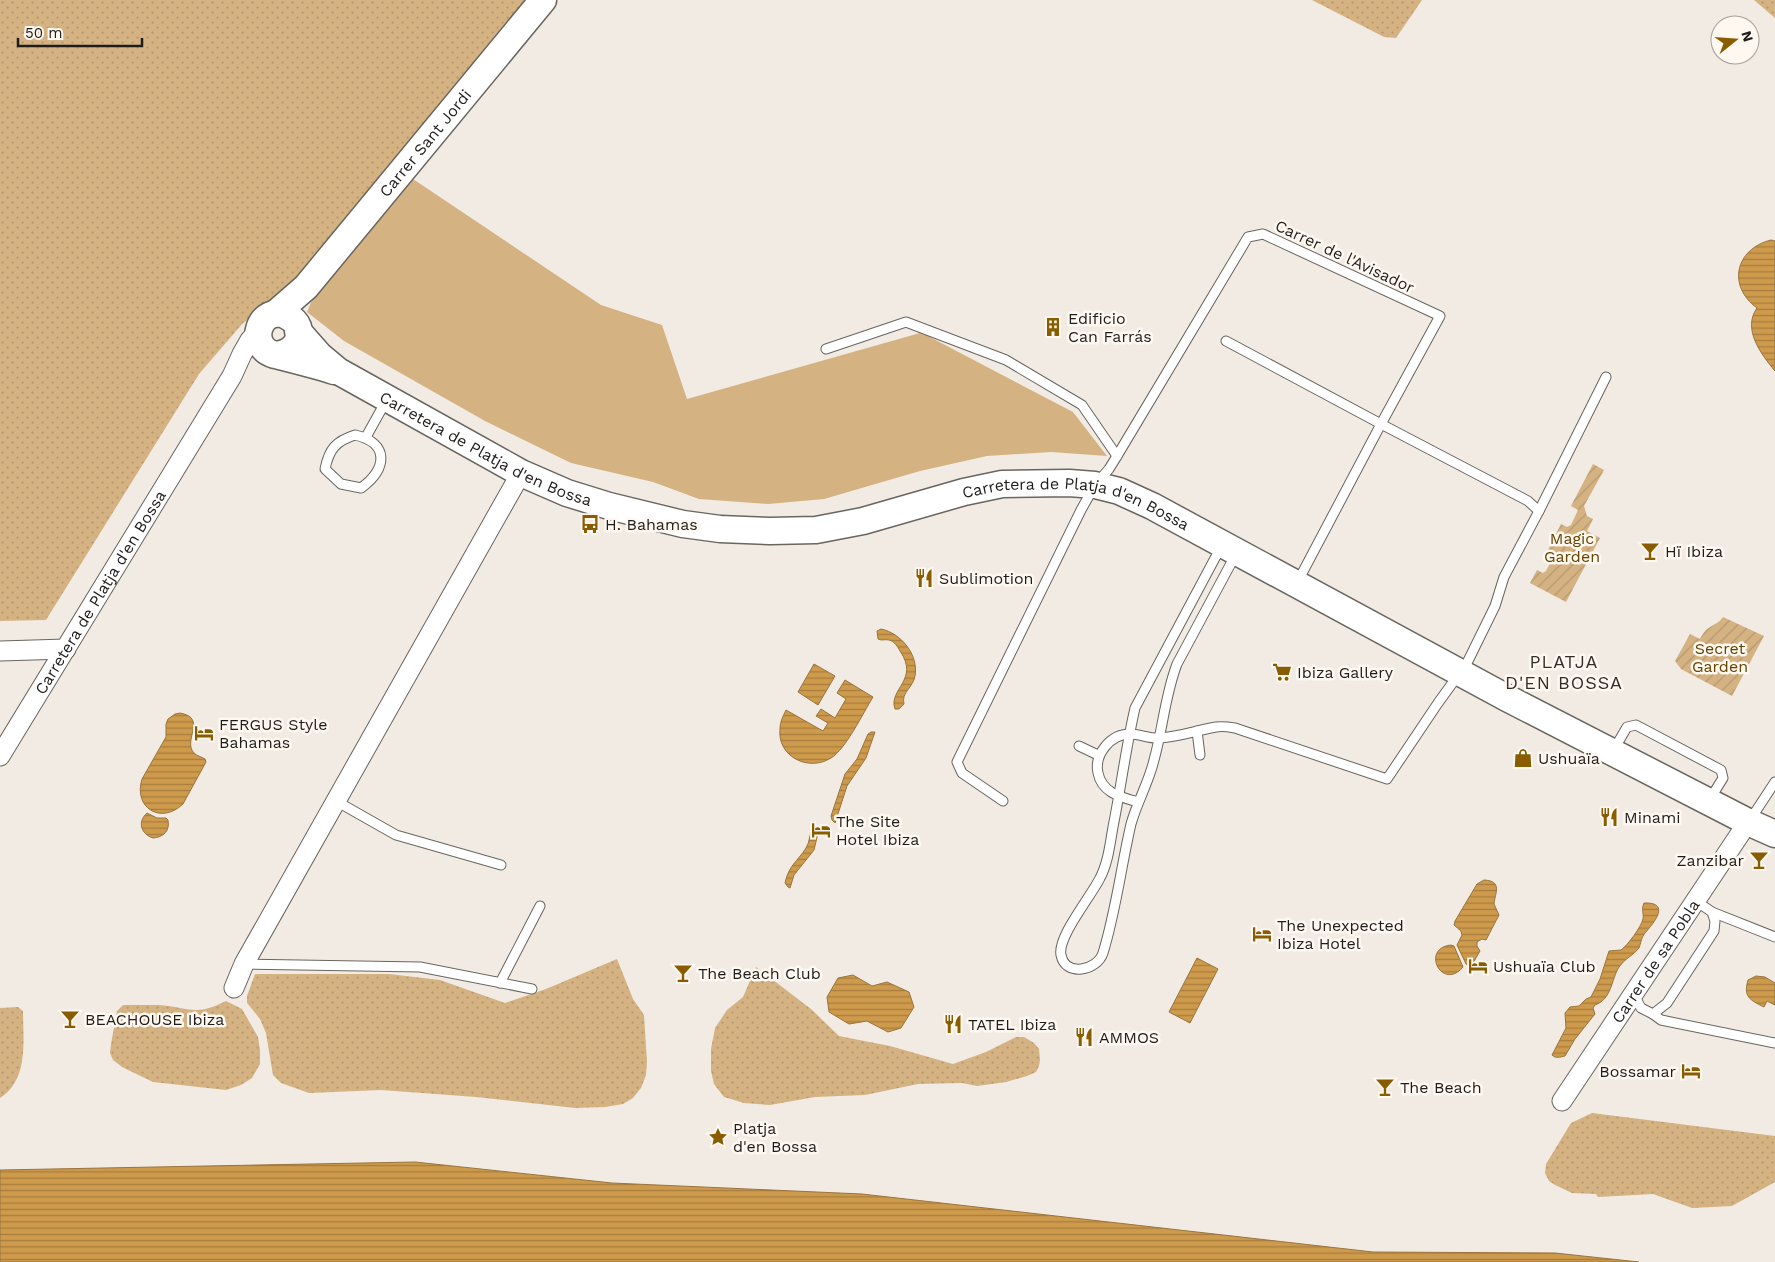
<svg xmlns="http://www.w3.org/2000/svg" width="1775" height="1262" font-family="'Work Sans',sans-serif">
	<defs>
		<pattern id="grass-dots" width="8" height="8" patternUnits="userSpaceOnUse" patternTransform="scale(1.25)"><rect width="8" height="8" fill="#d5b282"/><path d="M2 2h.1M6 6h.1" fill="none" stroke="#b69970" stroke-width="1.8" stroke-linecap="round"/></pattern>
		<pattern id="garden-furrows" width="10" height="10" patternUnits="userSpaceOnUse" patternTransform="scale(1.25)"><rect width="10" height="10" fill="#d5b282"/><path d="M-1 1l2-2M0 10L10 0M9 11l2-2" fill="none" stroke="#b69970"/></pattern>
		<pattern id="water-rules" width="6" height="5" patternUnits="userSpaceOnUse" patternTransform="scale(1.25)"><rect width="6" height="5" fill="#ce9a4c"/><path d="M0 2.5h6" fill="none" stroke="#a77d3e"/></pattern>
	</defs>
	<rect width="100%" height="100%" fill="#f1ebe4"/>
	<g fill="url(#grass-dots)">
		<polygon points="0,0 531,0 286,296 243,323 199,374 46,620 0,621"/>
		<polygon points="1312,0 1422,0 1396,38 1384,37"/>
		<polygon points="1754,0 1775,0 1775,18"/>
		<polygon points="617,959 633,999 644,1015 647,1062 646,1075 641,1088 633,1098 623,1104 605,1107 575,1108 476,1097 381,1090 309,1093 281,1083 273,1075 266,1033 260,1019 247,1003 247,996 255,974 389,974 440,980 505,1003 546,989"/>
		<polygon points="756,967 811,1009 839,1036 890,1046 953,1064 986,1052 1016,1037 1024,1037 1034,1043 1039,1049 1040,1060 1039,1066 1036,1072 1027,1076 1006,1082 977,1086 962,1083 918,1084 865,1095 815,1097 770,1105 744,1103 724,1097 714,1084 711,1071 711,1049 715,1028 727,1010 743,997"/>
		<path d="M 226,1001 L 242,1009 L 258,1037 L 260,1050 L 260,1064 L 252,1078 L 241,1085 L 226,1090 L 153,1082 L 122,1067 L 113,1060 L 110,1053 L 111,1044 L 117,1011 L 123,1005 C 134,1005 146,1005 158,1005 C 189,1007 195,1017 226,1001 Z"/>
		<path d="M 18,1007 L 23,1011 C 23,1042 29,1079 0,1098 L 0,1008 Z"/>
		<polygon points="1592,1113 1775,1136 1775,1182 1732,1206 1692,1208 1653,1194 1598,1197 1596,1194 1572,1193 1555,1185 1549,1181 1545,1173 1546,1164 1571,1123"/>
	</g>
	<g fill="url(#garden-furrows)">
		<polygon points="1593,464 1604,470 1584,506 1587,516 1593,519 1587,531 1600,538 1566,602 1530,583 1537,570 1543,573 1546,571 1553,557 1551,552 1548,550 1561,524 1567,527 1571,525 1578,510 1571,506"/>
		<path d="M 1723,617 L 1764,636 L 1732,696 L 1681,669 L 1675,661 L 1690,634 L 1700,639 C 1708,623 1715,628 1723,617 Z"/>
	</g>
	<polygon fill="#d5b282" points="413,179 601,305 662,325 687,399 920,333 926,335 1073,412 1107,456 1051,452 987,456 920,471 824,499 768,504 699,499 653,482 571,463 485,421 344,341 307,312 312,300"/>
	<g fill="url(#water-rules)" stroke="#9a743d">
		<path d="M 1771,240 L 1775,241 L 1775,371 C 1761,354 1742,329 1757,308 C 1727,286 1735,249 1771,240 Z"/>
		<path d="M 881,629 C 901,633 919,655 915,676 C 913,688 901,692 904,704 L 899,709 L 895,709 C 888,689 920,680 900,651 C 898,647 894,641 889,640 C 885,639 882,641 878,639 L 877,631 Z"/>
		<polygon points="814,664 835,676 818,705 798,692"/>
		<path d="M 845,680 L 873,697 C 863,713 846,749 831,758 C 809,772 777,757 780,729 C 780,722 783,716 786,710 L 823,731 L 828,723 L 816,716 L 821,709 L 835,718 L 846,699 L 837,693 Z"/>
		<path d="M 180,713 C 208,718 182,740 194,753 C 197,756 202,757 205,759 L 206,762 L 183,804 C 161,825 133,808 142,779 L 166,737 L 166,724 L 168,719 L 175,714 Z"/>
		<polygon points="871,732 875,732 866,758 847,786 835,823 832,820 831,816 845,774 857,759 868,734"/>
		<path d="M 147,813 L 157,818 L 166,818 L 168,820 C 170,831 164,837 153,838 C 141,834 137,822 147,813 Z"/>
		<path d="M 813,828 L 819,829 L 814,850 L 794,875 L 790,888 L 788,887 L 785,883 C 789,865 797,862 806,848 C 810,842 809,834 813,828 Z"/>
		<path d="M 1484,880 C 1503,881 1495,893 1494,904 L 1499,915 L 1486,940 L 1482,939 L 1477,942 L 1477,946 L 1480,951 L 1473,963 L 1468,965 L 1466,964 L 1457,945 L 1462,935 L 1461,931 L 1454,925 L 1455,921 L 1477,884 Z"/>
		<path d="M 1644,903 C 1672,902 1653,924 1645,933 C 1641,938 1641,943 1639,948 C 1634,955 1624,959 1619,967 C 1611,980 1612,999 1595,1005 L 1593,1008 L 1595,1014 L 1575,1039 L 1565,1056 C 1560,1057 1556,1059 1552,1055 L 1566,1028 L 1565,1013 L 1570,1007 L 1579,1006 L 1586,999 L 1591,997 L 1600,979 L 1609,951 L 1621,950 C 1628,945 1641,927 1643,919 C 1644,913 1641,910 1644,903 Z"/>
		<path d="M 1451,945 L 1454,946 L 1463,967 C 1442,992 1420,948 1451,945 Z"/>
		<polygon points="1197,958 1218,969 1190,1023 1169,1012"/>
		<polygon points="853,975 872,986 887,982 909,992 914,1007 901,1028 888,1032 867,1021 849,1024 829,1012 827,997 838,978"/>
		<path d="M 1756,976 L 1765,977 L 1775,983 L 1775,1005 L 1767,1001 L 1764,1007 C 1750,1000 1743,997 1748,980 Z"/>
		<polygon points="415,1162 612,1183 862,1194 1373,1252 1555,1253 1639,1262 0,1262 0,1170"/>
	</g>
	<g fill="none" stroke-linecap="round" stroke-linejoin="round">
		<g stroke="#69655f" stroke-width="11">
			<g id="lane">
				<polyline points="826,349 906,322 1006,360 1082,405 1117,456"/>
				<path d="M 355,435 C 390,443 387,469 361,488 L 341,484 L 325,469 C 329,449 336,441 355,435 Z"/>
				<polyline points="366,437 386,401"/>
				<polyline points="1539,511 1606,377"/>
				<path d="M 1222,545 L 1135,708 C 1126,747 1121,787 1113,827 C 1110,844 1108,863 1100,878 C 1092,895 1057,937 1061,955 C 1065,977 1097,971 1103,953 C 1116,911 1121,867 1131,824 C 1137,802 1149,782 1154,760 C 1163,728 1165,695 1177,664 L 1236,554"/>
				<polyline points="1197,731 1200,755"/>
				<polyline points="1079,746 1098,755"/>
				<polyline points="1613,751 1627,727 1636,725 1721,770 1723,778 1710,799"/>
				<polyline points="336,801 396,835 501,865"/>
				<polyline points="1003,801 962,773 957,762 1081,510 1095,485 1109,469 1117,456 1248,237 1263,234 1440,316 1381,424 1226,341"/>
				<path d="M 1138,802 C 1121,797 1102,793 1098,773 C 1094,755 1110,734 1130,734 C 1140,734 1150,739 1160,738 C 1179,737 1198,730 1216,727 C 1222,726 1229,727 1235,728 L 1387,779 L 1438,703 L 1467,663 L 1495,606 L 1504,577 L 1539,511 L 1528,501 L 1381,424 L 1298,581"/>
				<polyline points="1750,820 1775,782"/>
				<polyline points="1712,912 1775,937"/>
				<polyline points="244,964 420,967 532,989"/>
				<polyline points="500,983 540,906"/>
				<polyline points="1634,995 1641,1008 1653,1014 1667,1003 1714,931 1715,921 1712,912 1696,901"/>
				<polyline points="1653,1014 1661,1020 1775,1043"/>
			</g>
		</g>
		<g stroke="#69655f" stroke-width="21">
			<g id="street">
				<polyline points="0,651 66,649"/>
				<path id="s1" d="M 0,756 L 232,376 L 242,354 L 250,340 L 259,330"/>
				<polyline points="234,988 244,964 521,473"/>
				<path id="s2" d="M 1562,1101 L 1748,822"/>
			</g>
		</g>
		<g stroke="#69655f" stroke-width="29">
			<g id="secondary">
				<path id="s3" d="M 275,314 L 306,287 L 543,0"/>
				<path id="s4" d="M 298,331 L 320,356 L 338,371 L 521,473 L 567,493 L 609,506 L 683,524 L 720,529 L 770,531 L 816,530 L 863,521 L 964,492 L 1002,484 L 1069,483 L 1095,485 L 1119,491 L 1152,506 L 1507,698 L 1748,822 L 1775,834"/>
				<path d="M 275,355 C 290,354 303,343 298,327 C 296,322 291,318 287,316 C 261,303 244,346 275,355 C 295,360 315,365 334,371"/>
			</g>
		</g>
		<use href="#lane" stroke="#fff" stroke-width="9"/>
		<use href="#street" stroke="#fff" stroke-width="19"/>
		<use href="#secondary" stroke="#fff" stroke-width="26"/>
	</g>
	<defs>
		<g id="building-bare" transform="scale(1.5)"><path d="M-4-6H4V6H1V3H-1V6H-4ZM-2.5-4.3h1.7v1.8h-1.7ZM.8-4.3h1.7v1.8H.8ZM-2.5-1h1.7V.8h-1.7ZM.8-1h1.7V.8H.8Z" fill="#8a5c00" stroke="#fef8f1" stroke-width="2.5" paint-order="stroke"/></g>
		<g id="bus-bare" transform="scale(1.5)"><path d="M-5-6H5V4H4V6H2V4H-2V6H-4V4H-5ZM-3.5-4V0h7V-4ZM-3.5 1.2v1.5H-2V1.2ZM2 1.2v1.5H3.5V1.2Z" fill="#8a5c00" stroke="#fef8f1" stroke-width="2.5" paint-order="stroke"/></g>
		<g id="bar-bare" transform="scale(1.5)"><path d="M-6-5H6L.8 .8V4.5H3.5V6h-7V4.5H-.8V.8Z" fill="#8a5c00" stroke="#fef8f1" stroke-width="2.5" paint-order="stroke"/></g>
		<g id="restaurant-bare" transform="scale(1.5)"><path d="M-5-6h1v4h1v-4h1v4h1v-4h1v5L-1.5 .5V6h-2V.5L-5-1ZM5-6V6H3V1.5H1.5Q1.5-4 5-6Z" fill="#8a5c00" stroke="#fef8f1" stroke-width="2.5" paint-order="stroke"/></g>
		<g id="supermarket-bare" transform="scale(1.5)"><path d="M-6-5.5h2.5l.6 2H6L4.5 2H-2.5L-4.4-4H-6ZM-1.5 3.2a1.3 1.3 0 1 0 .1 0ZM3 3.2a1.3 1.3 0 1 0 .1 0Z" fill="#8a5c00" stroke="#fef8f1" stroke-width="2.5" paint-order="stroke"/></g>
		<g id="hotel-bare" transform="scale(1.5)"><path d="M-6-4.5h1.5V1H6V5H4.5V3h-9V5H-6ZM-4 0a1.8 1.8 0 1 1 3.6 0ZM.5 0V-2.5h3Q6-2.5 6 0Z" fill="#8a5c00" stroke="#fef8f1" stroke-width="2.5" paint-order="stroke"/></g>
		<g id="shop-bare" transform="scale(1.5)"><path d="M-5-2.5h2.3a2.7 3.5 0 0 1 5.4 0H5L5.5 6h-11ZM-1.5-2.5h3a1.5 2.3 0 0 0-3 0Z" fill="#8a5c00" stroke="#fef8f1" stroke-width="2.5" paint-order="stroke"/></g>
		<g id="sight-bare" transform="scale(1.5)"><path d="M0-6L1.8-2.2L6-1.7L2.9 1.2L3.7 5.4L0 3.3L-3.7 5.4L-2.9 1.2L-6-1.7L-1.8-2.2Z" fill="#8a5c00" stroke="#fef8f1" stroke-width="2.5" paint-order="stroke"/></g>
	</defs>
	<g fill-rule="evenodd">
		<use href="#building-bare" x="1053" y="327"/>
		<use href="#bus-bare" x="590" y="524"/>
		<use href="#bar-bare" x="1650" y="551"/>
		<use href="#restaurant-bare" x="924" y="578"/>
		<use href="#supermarket-bare" x="1282" y="672"/>
		<use href="#hotel-bare" x="204" y="733"/>
		<use href="#shop-bare" x="1523" y="758"/>
		<use href="#restaurant-bare" x="1609" y="817"/>
		<use href="#hotel-bare" x="821" y="830"/>
		<use href="#bar-bare" x="1759" y="860"/>
		<use href="#hotel-bare" x="1262" y="934"/>
		<use href="#hotel-bare" x="1478" y="966"/>
		<use href="#bar-bare" x="683" y="973"/>
		<use href="#bar-bare" x="70" y="1019"/>
		<use href="#restaurant-bare" x="953" y="1024"/>
		<use href="#restaurant-bare" x="1084" y="1037"/>
		<use href="#hotel-bare" x="1691" y="1071"/>
		<use href="#bar-bare" x="1385" y="1087"/>
		<use href="#sight-bare" x="718" y="1137"/>
	</g>
	<g text-anchor="middle" stroke-width="5" stroke-linejoin="round" paint-order="stroke">
		<g font-size="16" fill="#1f1d1b" stroke="#fef8f1">
			<text dy="6" stroke="none"><textPath href="#s3" startOffset="228">Carrer Sant Jordi</textPath></text>
			<text transform="translate(1345 256) rotate(25)" y="6">Carrer de l'Avisador</text>
			<text dy="6" stroke="none"><textPath href="#s4" startOffset="224">Carretera de Platja d'en Bossa</textPath></text>
			<text dy="6" stroke="none"><textPath href="#s4" startOffset="839">Carretera de Platja d'en Bossa</textPath></text>
			<text dy="6" stroke="none"><textPath href="#s1" startOffset="192">Carretera de Platja d'en Bossa</textPath></text>
			<text dy="6" stroke="none"><textPath href="#s2" startOffset="168">Carrer de sa Pobla</textPath></text>
		</g>
		<g font-size="16" fill="#1f1d1b" stroke="#fef8f1" text-anchor="start">
			<text x="1068" y="324">Edificio<tspan x="1068" dy="18">Can Farrás</tspan></text>
			<text x="605" y="530">H. Bahamas</text>
			<text x="1665" y="557">Hï Ibiza</text>
			<text x="939" y="584">Sublimotion</text>
			<text x="1297" y="678">Ibiza Gallery</text>
			<text x="219" y="730">FERGUS Style<tspan x="219" dy="18">Bahamas</tspan></text>
			<text x="1538" y="764">Ushuaïa</text>
			<text x="1624" y="823">Minami</text>
			<text x="836" y="827">The Site<tspan x="836" dy="18">Hotel Ibiza</tspan></text>
			<text x="1744" y="866" text-anchor="end">Zanzibar</text>
			<text x="1277" y="931">The Unexpected<tspan x="1277" dy="18">Ibiza Hotel</tspan></text>
			<text x="1493" y="972">Ushuaïa Club</text>
			<text x="698" y="979">The Beach Club</text>
			<text x="85" y="1025">BEACHOUSE Ibiza</text>
			<text x="968" y="1030">TATEL Ibiza</text>
			<text x="1099" y="1043">AMMOS</text>
			<text x="1676" y="1077" text-anchor="end">Bossamar</text>
			<text x="1400" y="1093">The Beach</text>
			<text x="733" y="1134">Platja<tspan x="733" dy="18">d'en Bossa</tspan></text>
		</g>
		<g font-size="16" fill="#654301" stroke="#fef8f1">
			<text x="1572" y="544">Magic<tspan x="1572" dy="18">Garden</tspan></text>
			<text x="1720" y="654">Secret<tspan x="1720" dy="18">Garden</tspan></text>
		</g>
		<g font-size="18" letter-spacing="1" fill="#322e29" stroke="#fef8f1">
			<text x="1564" y="668">PLATJA<tspan x="1564" dy="21">D'EN BOSSA</tspan></text>
		</g>
	</g>
	<g transform="translate(1735 40) rotate(73)"><circle r="24" fill="#fef8f1" stroke="#a5a09b"/>
	<path d="M0-4L9 19L0 12L-9 19Z" fill="#8a5c00"/>
	<text y="-8" font-size="14" font-weight="bold" text-anchor="middle" fill="#1f1d1b">N</text>
	</g>
	<path d="M18 38v8h124v-8" fill="none" stroke="#1f1d1b" stroke-width="2.5"/>
	<text x="25" y="38" font-size="15" fill="#1f1d1b" stroke="#fef8f1" stroke-width="4" paint-order="stroke">50 m</text>
</svg>
